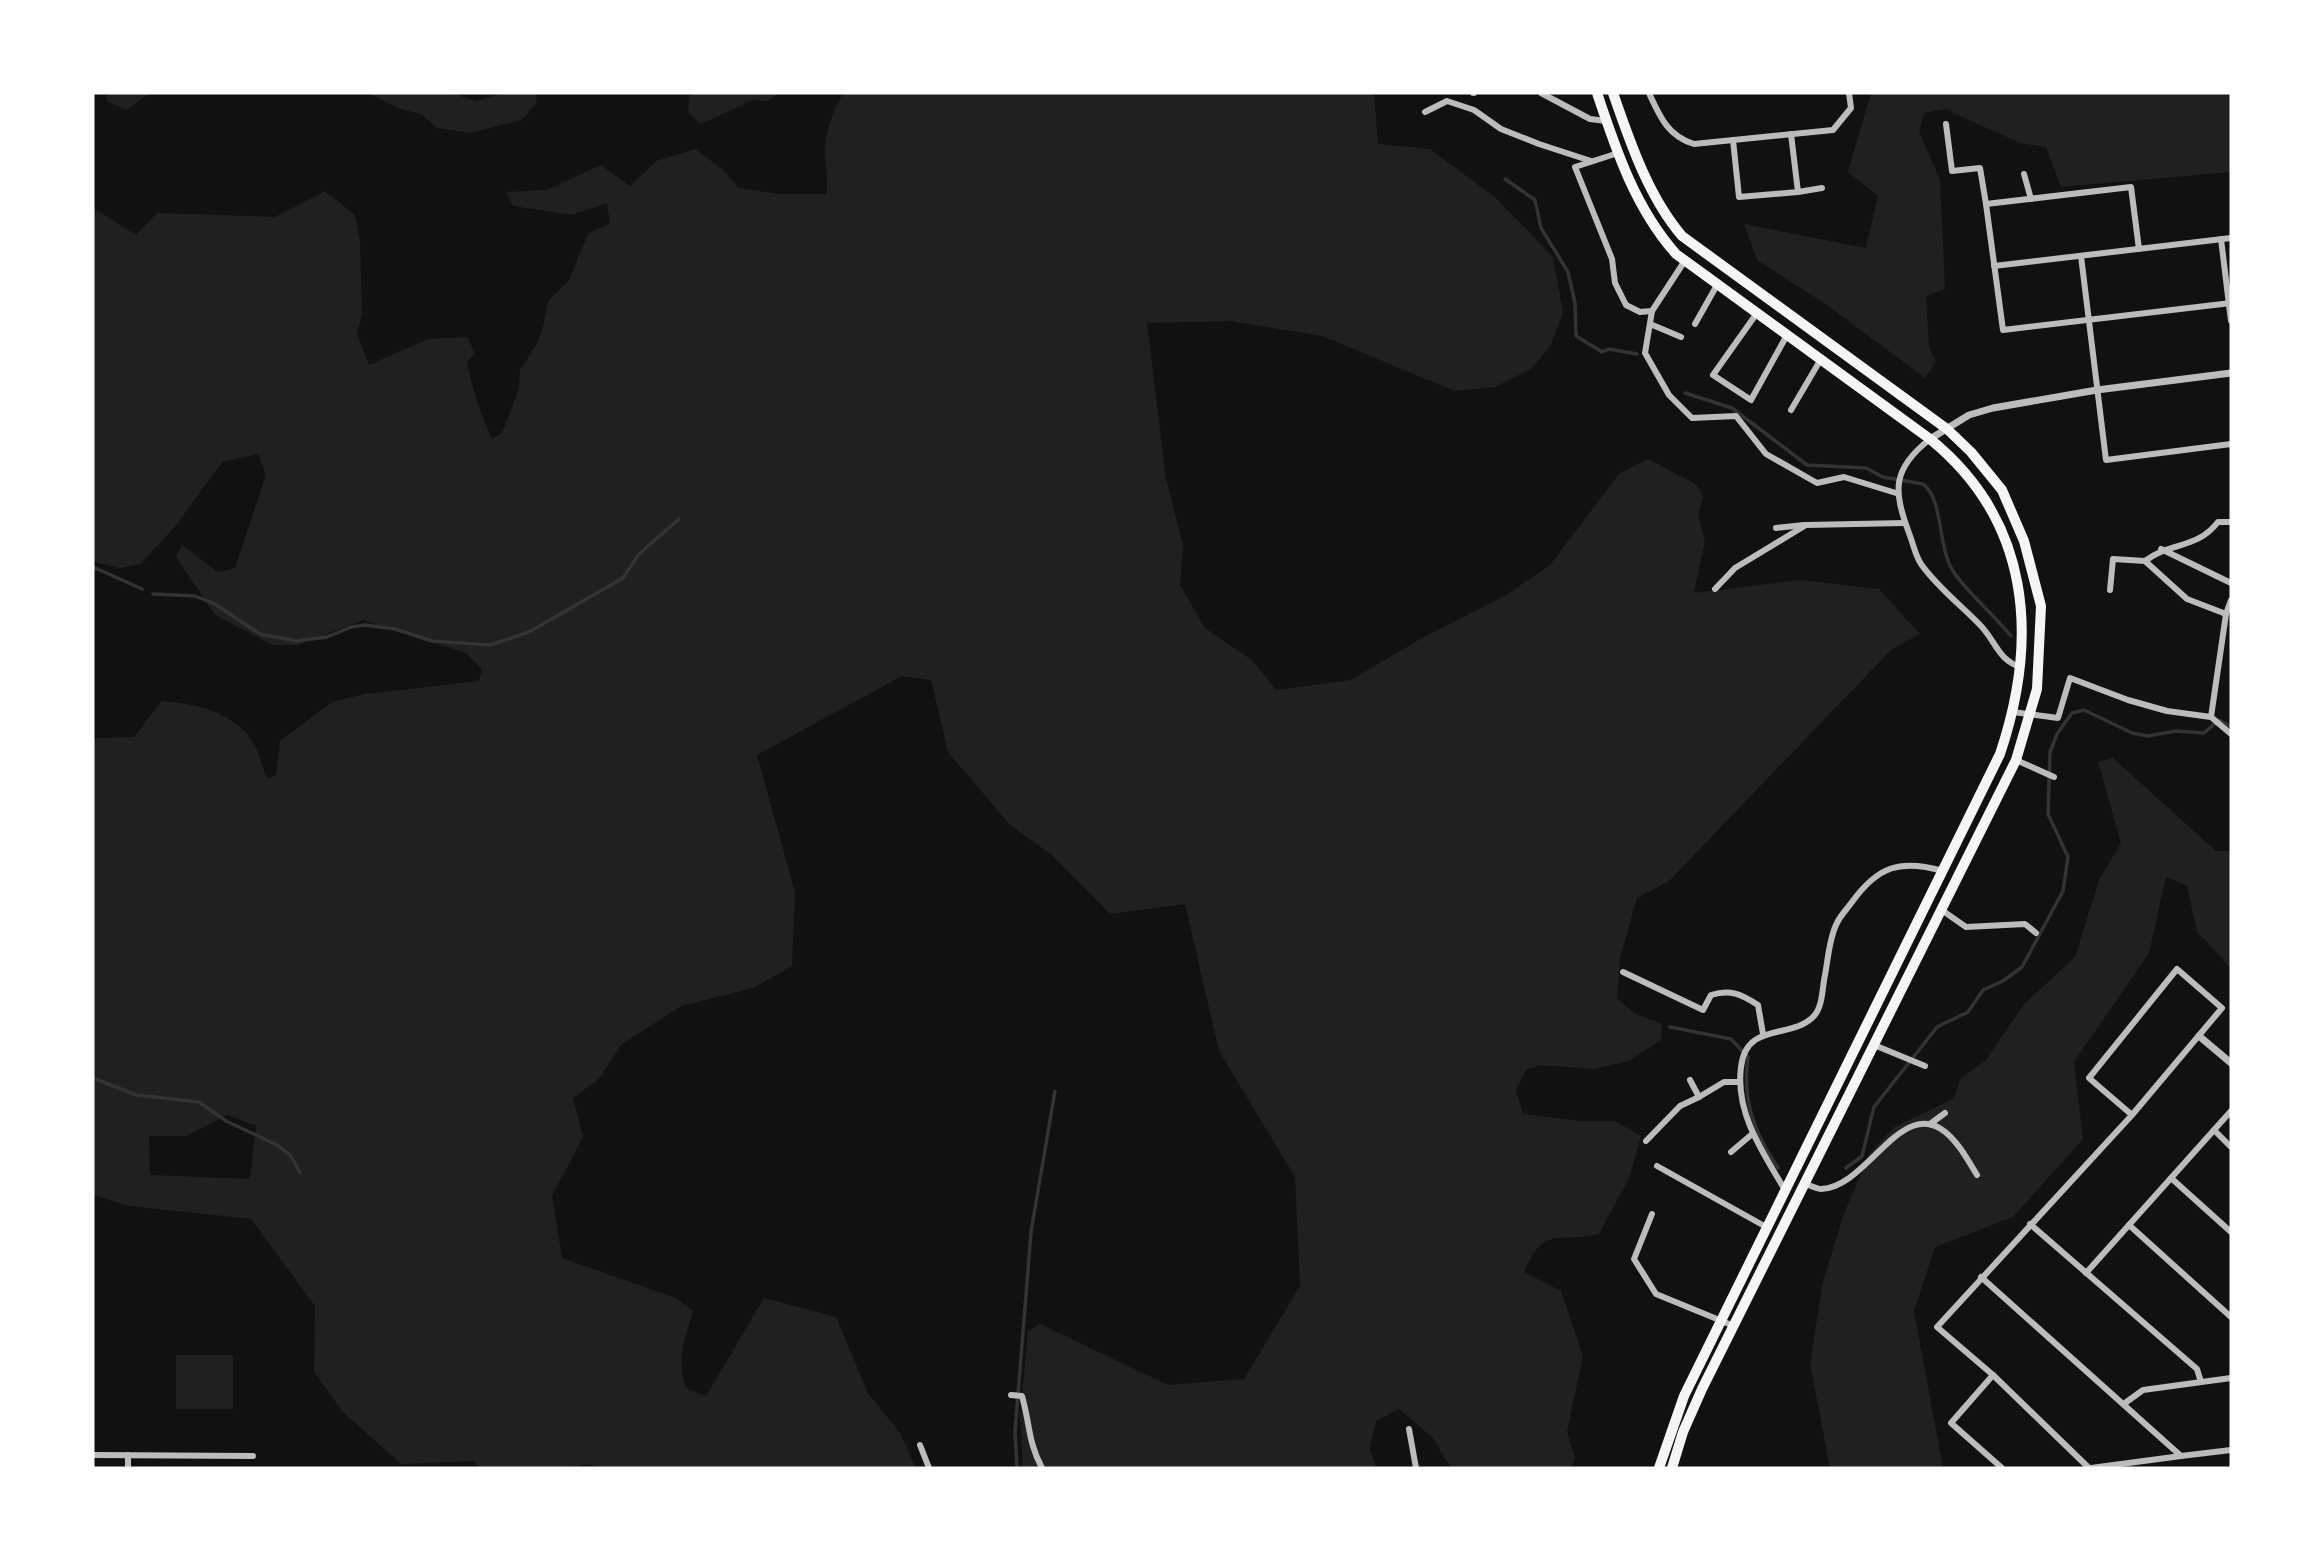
<svg xmlns="http://www.w3.org/2000/svg" width="2324" height="1561" font-family="'DejaVu Sans',sans-serif">
	<rect width="100%" height="100%" fill="#111"/>
	<g fill="#202020" fill-rule="evenodd">
		<polygon points="105,93 149,93 127,110 108,102"/>
		<polygon points="368,93 451,93 476,101 503,93 537,93 536,104 521,120 471,133 437,128 421,114 401,109"/>
		<polygon points="690,93 780,93 767,101 753,100 701,124 688,112"/>
		<path d="M 843,93 L 1374,93 L 1378,144 L 1430,149 L 1496,198 L 1553,257 L 1563,312 L 1551,345 L 1531,369 L 1495,387 L 1455,391 L 1322,336 L 1231,321 L 1147,323 L 1166,479 L 1183,546 L 1180,585 L 1205,628 L 1253,661 L 1276,690 L 1351,680 L 1422,638 L 1508,594 L 1550,565 L 1619,474 L 1648,459 L 1697,485 L 1703,497 L 1698,515 L 1705,541 L 1694,593 L 1800,580 L 1879,589 L 1920,634 L 1892,649 L 1669,881 L 1637,898 L 1620,958 L 1617,998 L 1635,1014 L 1662,1024 L 1661,1040 L 1629,1061 L 1594,1069 L 1539,1065 L 1526,1070 L 1516,1090 L 1523,1114 L 1580,1121 L 1615,1121 L 1641,1136 L 1629,1178 L 1599,1234 C 1557,1244 1545,1224 1524,1272 L 1561,1291 L 1583,1356 L 1567,1432 L 1575,1458 L 1571,1468 L 1451,1468 L 1433,1438 L 1399,1409 L 1376,1421 L 1370,1449 L 1376,1468 L 1023,1468 L 1020,1417 L 1028,1331 L 1040,1324 L 1168,1385 L 1244,1379 L 1300,1286 L 1295,1177 L 1219,1051 L 1185,904 L 1110,914 L 1052,855 L 1010,825 L 948,752 L 931,680 L 902,676 L 757,755 L 795,892 L 792,966 L 753,988 L 681,1006 L 621,1045 L 600,1078 L 573,1098 L 583,1137 L 552,1196 L 562,1258 L 676,1298 L 693,1311 C 685,1338 676,1360 686,1388 L 706,1396 L 764,1298 L 836,1317 L 868,1393 L 900,1433 L 916,1468 L 599,1468 L 589,1464 L 565,1468 L 479,1468 L 474,1461 L 401,1464 L 343,1412 L 314,1372 L 315,1306 L 251,1219 L 129,1206 L 93,1195 L 93,738 L 134,737 L 162,701 C 197,703 240,714 256,748 C 261,758 263,770 267,779 L 276,775 L 280,741 L 332,702 L 365,694 L 479,681 L 482,669 L 466,653 L 363,620 L 298,645 L 273,645 L 215,615 L 176,557 L 182,545 L 218,572 L 235,568 L 266,475 L 258,454 L 222,462 L 177,524 L 141,564 L 120,568 L 93,562 L 93,208 L 136,235 L 157,213 L 275,217 L 325,191 L 355,215 L 360,241 L 362,313 L 357,334 L 369,365 L 428,339 L 467,337 L 475,353 L 467,362 C 472,390 481,414 492,439 L 502,433 L 519,389 L 520,370 L 537,344 L 543,327 L 548,301 L 569,280 L 588,234 L 610,223 L 607,203 L 572,215 L 513,206 L 506,192 L 547,190 L 601,165 L 630,186 L 656,161 L 695,149 L 722,169 L 739,188 L 778,194 L 826,194 C 829,179 825,165 825,150 C 826,128 833,112 843,93 ZM 227,1115 L 256,1126 L 250,1179 L 150,1175 L 149,1136 L 186,1136 Z"/>
		<polygon points="1871,93 2231,93 2231,172 2061,187 2046,147 2020,143 1945,109 1924,113 1919,131 1940,180 1945,289 1926,296 1929,347 1936,362 1925,378 1827,305 1757,260 1744,224 1866,248 1878,196 1848,172"/>
		<polygon points="2113,758 2216,851 2231,851 2231,968 2197,932 2187,886 2166,877 2149,953 2074,1062 2083,1139 2013,1217 1935,1247 1914,1311 1943,1468 1830,1468 1810,1364 1823,1282 1843,1216 1870,1153 1894,1127 1953,1099 1961,1078 1985,1061 2024,1004 2075,957 2099,880 2121,843 2098,762"/>
		<rect x="176" y="1355" width="57" height="54"/>
	</g>
	<g fill="none" stroke-linecap="round" stroke-linejoin="round">
		<g stroke="#333" stroke-width="3.5">
			<polyline points="1505,179 1535,200 1541,228 1568,272 1575,303 1576,336 1602,352 1609,349 1637,354"/>
			<path d="M 1685,393 L 1732,408 L 1807,465 L 1866,468 L 1883,477 L 1923,484 C 1944,500 1937,546 1953,571 C 1965,590 1995,616 2011,636"/>
			<polyline points="93,567 142,589"/>
			<polyline points="153,594 195,596 215,604 260,634 296,641 327,637 351,627 365,625 395,629 432,641 490,645 529,632 623,578 639,554 679,519"/>
			<path d="M 1670,1027 L 1731,1039 L 1748,1057 C 1742,1100 1754,1133 1778,1168"/>
			<polyline points="93,1078 136,1095 199,1102 226,1121 277,1145 291,1156 300,1173"/>
			<polyline points="1846,1168 1862,1156 1874,1107 1937,1027 1968,1012 1983,990 2003,981 2022,967 2063,891 2068,857 2048,814 2050,752 2057,734 2072,713 2084,710 2132,733 2147,736 2176,731 2204,733 2219,720 2231,727"/>
			<polyline points="1017,1468 1015,1432 1031,1232 1055,1091"/>
		</g>
		<g stroke="#bcbcbc" stroke-width="6">
			<polyline points="1473,93 1474,93"/>
			<polyline points="1541,93 1590,119 1606,121"/>
			<path d="M 1649,93 C 1660,117 1668,136 1694,144 L 1833,130 L 1851,108 L 1849,93"/>
			<polyline points="1425,112 1447,101 1474,110 1501,129 1539,144 1591,161"/>
			<polyline points="1946,124 1952,171 1980,168 1986,204"/>
			<polyline points="1733,140 1739,197 1798,192 1791,134"/>
			<polyline points="1618,153 1575,167 1612,259 1615,283 1626,305 1640,312 1652,311 1684,262"/>
			<polyline points="2024,174 2031,199"/>
			<polyline points="1798,192 1822,188"/>
			<polyline points="2221,239 2231,321"/>
			<polyline points="2139,249 2131,187 1986,204 2003,330 2231,303"/>
			<polyline points="2081,256 2106,460 2231,444"/>
			<polyline points="1994,266 2231,238"/>
			<polyline points="1652,311 1645,353 1669,395 1692,418 1736,416 1766,454 1817,483 1844,477 1896,493"/>
			<polyline points="1757,313 1713,375 1751,400 1787,335"/>
			<polyline points="1650,324 1681,337"/>
			<polyline points="1695,324 1717,285"/>
			<polyline points="1791,410 1821,359"/>
			<path d="M 1930,439 C 1892,469 1893,490 1909,533 C 1913,543 1915,555 1921,564 C 1938,588 1961,605 1981,626 C 1996,642 1999,661 2021,667"/>
			<polyline points="1776,528 1804,525"/>
			<polyline points="2161,549 2231,583"/>
			<path d="M 2145,561 C 2171,541 2196,550 2218,522 L 2231,522"/>
			<polyline points="1715,589 1735,568 1806,525 1905,523"/>
			<polyline points="2110,590 2113,559 2145,561 2187,599 2226,614"/>
			<polyline points="2231,600 2226,614 2211,717 2231,734"/>
			<polyline points="2013,712 2058,718 2070,678 2128,700 2167,711 2211,717"/>
			<polyline points="2016,760 2054,777"/>
			<polyline points="1943,911 1966,927 2025,924 2036,933"/>
			<path d="M 1623,972 L 1703,1010 L 1711,995 C 1730,989 1741,994 1758,1005 L 1763,1034"/>
			<polyline points="1874,1045 1925,1066"/>
			<polyline points="1690,1080 1699,1097 1724,1082 1740,1082"/>
			<polyline points="1930,1124 1945,1113"/>
			<polyline points="2214,1130 2231,1147"/>
			<polyline points="1646,1141 1680,1106 1699,1097"/>
			<polyline points="1731,1152 1751,1135"/>
			<polyline points="1657,1166 1768,1228"/>
			<polyline points="2171,1178 2231,1232"/>
			<path d="M 1805,1184 C 1810,1185 1817,1189 1821,1189 C 1871,1188 1906,1081 1956,1143 C 1964,1152 1970,1164 1977,1175"/>
			<path d="M 1785,1190 C 1763,1153 1735,1113 1741,1067 C 1746,1021 1792,1040 1814,1016 C 1823,1006 1822,988 1825,975 C 1828,960 1829,938 1837,923 C 1840,916 1847,909 1852,902 C 1878,866 1900,859 1943,871"/>
			<polyline points="1652,1214 1634,1259 1656,1294 1734,1326"/>
			<polyline points="2030,1224 2197,1369 2201,1382"/>
			<polyline points="2129,1225 2231,1317"/>
			<polyline points="2086,1273 2231,1111"/>
			<polyline points="1981,1277 2181,1456 2231,1450"/>
			<polyline points="1993,1375 1951,1423 2002,1468"/>
			<path d="M 1011,1395 L 1022,1396 C 1030,1424 1028,1442 1042,1468"/>
			<polyline points="2125,1403 2143,1390 2231,1378"/>
			<polyline points="1409,1429 1416,1468"/>
			<polyline points="920,1445 929,1468"/>
			<polyline points="93,1455 253,1456"/>
			<polyline points="128,1455 128,1468"/>
			<polyline points="2089,1468 1993,1375 1937,1327 2132,1115 2222,1008 2177,969 2089,1078 2132,1115"/>
			<polyline points="2091,1468 2181,1456"/>
		</g>
		<g stroke="#bcbcbc" stroke-width="7">
			<polyline points="1930,439 1969,415 1993,408 2097,390 2231,373"/>
			<polyline points="2199,1036 2231,1063"/>
		</g>
		<g stroke="#f5f5f5" stroke-width="10">
			<path d="M 1597,93 C 1616,150 1635,208 1676,254 L 1930,439 C 2031,521 2039,638 2000,754 L 1684,1396 L 1659,1468"/>
			<path d="M 1613,93 C 1630,142 1648,196 1682,236 L 1947,429 L 1971,452 L 2002,490 L 2024,541 L 2041,606 L 2037,689 L 2016,760 L 1702,1389 L 1683,1432 L 1672,1468"/>
		</g>
	</g>
	<rect width="2324" height="1561" fill="none" stroke="#ffffff" stroke-width="189"/>
</svg>
